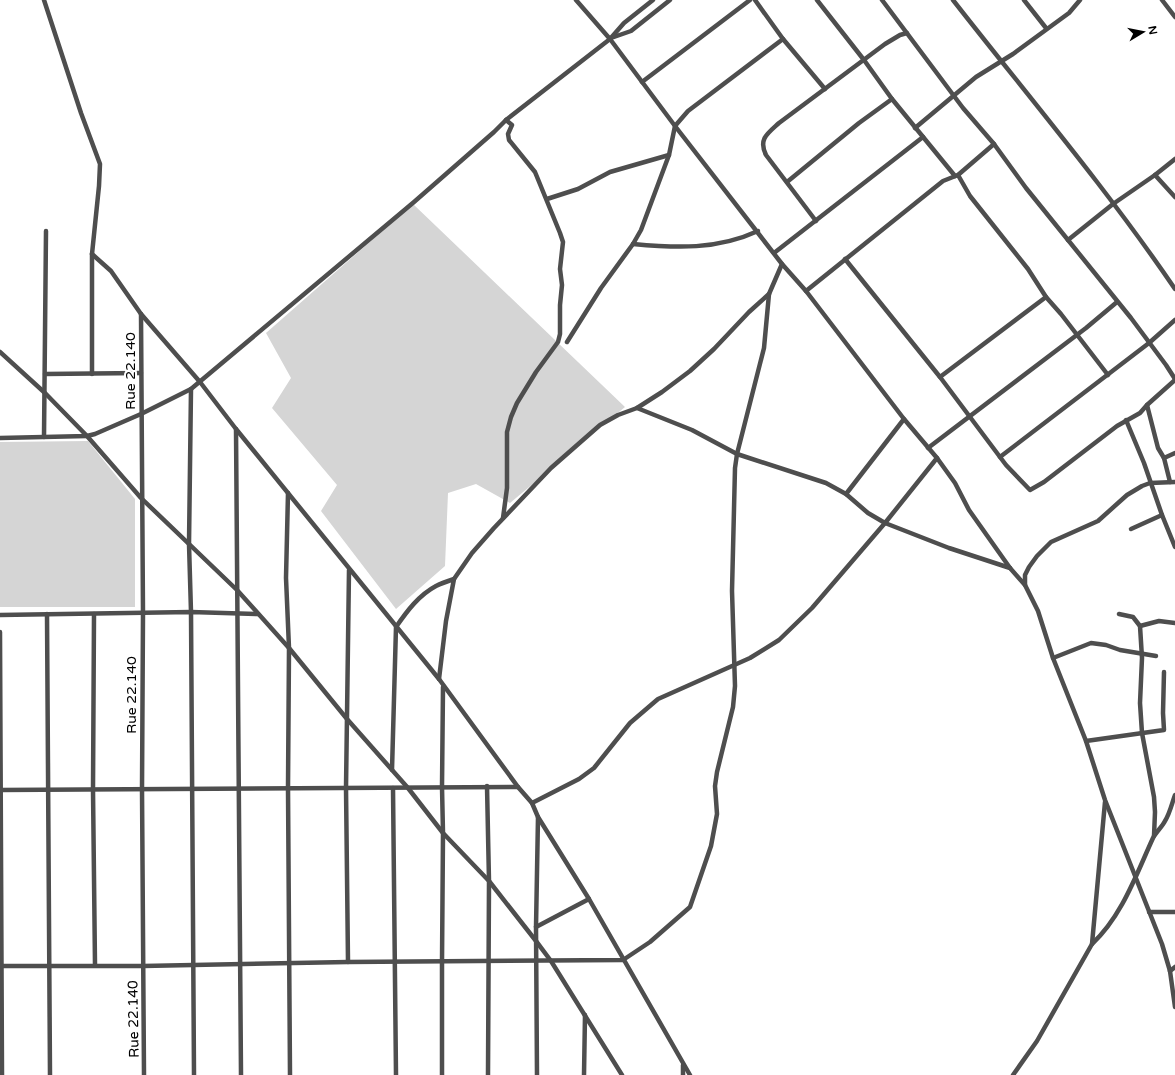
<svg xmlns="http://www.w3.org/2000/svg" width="1175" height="1075" font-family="'Varela Round',sans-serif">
	<rect width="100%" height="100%" fill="#fff"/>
	<g fill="#d5d5d5">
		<polygon points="413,204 625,407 510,503 476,484 448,493 445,566 396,609 321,511 337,485 272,408 291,378 266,333"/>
		<polygon points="88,441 135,499 135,607 0,607 0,442"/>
	</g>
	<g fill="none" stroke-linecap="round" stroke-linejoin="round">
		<g stroke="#4e4e4e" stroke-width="4.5">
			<polyline points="44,0 81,113 100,164 99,186 92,254 92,374"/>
			<polyline points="576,0 610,39 675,126 782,264 806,291 904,419 937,458 955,483 969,510 1010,568 1025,585 1038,611 1053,658 1086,741 1105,800 1162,944 1170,971 1175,1007"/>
			<polyline points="755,0 783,39 825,89"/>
			<polyline points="817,0 864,60 892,99 955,176"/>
			<polyline points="882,0 963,108 994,144 1026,188 1131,318 1166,365 1175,379"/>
			<path d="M 953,0 C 1028,96 1107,189 1175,289"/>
			<polyline points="1024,0 1046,28"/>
			<polyline points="1162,0 1175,17"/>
			<polyline points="611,38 631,31 670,0"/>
			<polyline points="642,82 750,0"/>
			<polyline points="915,128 976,77 1013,54 1069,13 1080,0"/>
			<polyline points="958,175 970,196 1028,269 1046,297 1061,314 1108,375"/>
			<polyline points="1155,175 1175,197"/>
			<polyline points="787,182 859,123 892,99"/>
			<polyline points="547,199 578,189 610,172 669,155"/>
			<path d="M 816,221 L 766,155 C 758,139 768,133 779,123 L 885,44 L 900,35 L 907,33"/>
			<polyline points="1068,240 1113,204 1155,175 1175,159"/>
			<path d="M 633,244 C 676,248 717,250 758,231"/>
			<polyline points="774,253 923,137"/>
			<polyline points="92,254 111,271 141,314 200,382 236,429 439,679 518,787 532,803 538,817 589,899 690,1075"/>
			<polyline points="845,259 940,377 1006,465 1030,490 1044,482 1117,426 1140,413 1147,405 1175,380"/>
			<polyline points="806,291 943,181 958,175 994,144"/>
			<polyline points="141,314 143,613 142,789 144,1075"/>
			<polyline points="567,342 601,288 633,244 641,230 669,155 675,126 688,111 783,39"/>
			<polyline points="0,352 45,393 87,436 141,498 237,590 289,648 347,719 408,788 443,833 489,881 536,941 551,961 622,1075"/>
			<polyline points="45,374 141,373"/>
			<polyline points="940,377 1046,297"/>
			<polyline points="191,389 189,544 191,612 194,1075"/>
			<polyline points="1147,405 1158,448 1164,458 1170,482"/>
			<polyline points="637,408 692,430 737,454 826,483 846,494 868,513 885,523 949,548 1010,568"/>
			<polyline points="1126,420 1144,463 1162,515 1175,547"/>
			<polyline points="236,429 241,1075"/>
			<polyline points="44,437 46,231"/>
			<polyline points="0,438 87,436 95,434 141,414 191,389 414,202 494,132 506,120 610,39 624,23 653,0"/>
			<polyline points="928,448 1086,328 1117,302"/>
			<polyline points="1000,457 1149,343 1175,320"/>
			<polyline points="1164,458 1175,453"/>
			<polyline points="288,493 286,578 289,648 288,788 290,1075"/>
			<polyline points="846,494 904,419"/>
			<polyline points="503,518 507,488 507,432 511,417 517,403 536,372 558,342 560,334 560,305 562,285 560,269 563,242 560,233 535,172 509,140 508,134 512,125 506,120"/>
			<polyline points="1131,529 1162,515"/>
			<polyline points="1025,585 1025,575 1029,567 1037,556 1051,542 1098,521 1127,495 1142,486 1150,483 1175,482"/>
			<polyline points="47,614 50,1075"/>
			<polyline points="94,614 93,790 95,965"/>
			<polyline points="1119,614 1133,617 1140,626 1142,658 1140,703 1142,733 1154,797 1155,812 1154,836"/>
			<polyline points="0,615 191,612 258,614"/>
			<polyline points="1140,626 1159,621 1175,623"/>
			<polyline points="0,632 2,1075"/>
			<polyline points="1053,658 1091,643 1106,645 1120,650 1156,656"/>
			<polyline points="439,679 446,621 454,579 472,553 494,528 551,468 600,425 618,415 637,408 662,392 690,371 714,349 749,312 769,294"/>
			<polyline points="1086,741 1164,730 1163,713 1164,672"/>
			<path d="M 392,770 L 396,627 C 407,611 419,595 436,586 C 442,583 448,581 454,579"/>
			<polyline points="487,786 489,881 488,1075"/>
			<polyline points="393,788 396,1075"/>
			<polyline points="0,790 518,787"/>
			<polyline points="532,803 579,779 594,768 630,723 658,699 750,658 779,640 812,608 885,523 937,458"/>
			<polyline points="1149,912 1175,912"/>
			<polyline points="536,927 589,899"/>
			<polyline points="1092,944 1105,802"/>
			<polyline points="348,962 346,788 349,570"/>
			<polyline points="0,966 143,966 348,962 623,960 650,942 690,907 711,846 717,814 715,786 717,772 733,707 735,686 732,591 735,468 737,454 764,348 769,294 782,264"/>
			<polyline points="1170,971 1175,967"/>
			<polyline points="442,1075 442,962 443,833 442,787 443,687"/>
			<polyline points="537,1075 536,927 538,817"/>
			<polyline points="584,1075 585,1015"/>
			<polyline points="683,1075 683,1065"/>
			<path d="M 1013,1075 L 1037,1041 L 1092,944 C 1122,916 1136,875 1153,838 C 1156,832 1162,827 1165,821 C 1170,813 1172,803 1175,795"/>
		</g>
	</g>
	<g text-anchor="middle" stroke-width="4" stroke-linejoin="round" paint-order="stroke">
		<g font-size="14" fill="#000" stroke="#fff">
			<text transform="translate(130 371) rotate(-90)" y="5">Rue 22.140</text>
			<text transform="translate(131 695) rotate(-90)" y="5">Rue 22.140</text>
			<text transform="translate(133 1019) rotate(-91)" y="5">Rue 22.140</text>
		</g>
	</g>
	<g transform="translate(1143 32) rotate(80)" stroke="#ffffff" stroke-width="3" paint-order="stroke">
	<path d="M0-3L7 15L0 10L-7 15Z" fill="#000000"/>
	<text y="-6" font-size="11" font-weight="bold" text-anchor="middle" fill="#000000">N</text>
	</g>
</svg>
